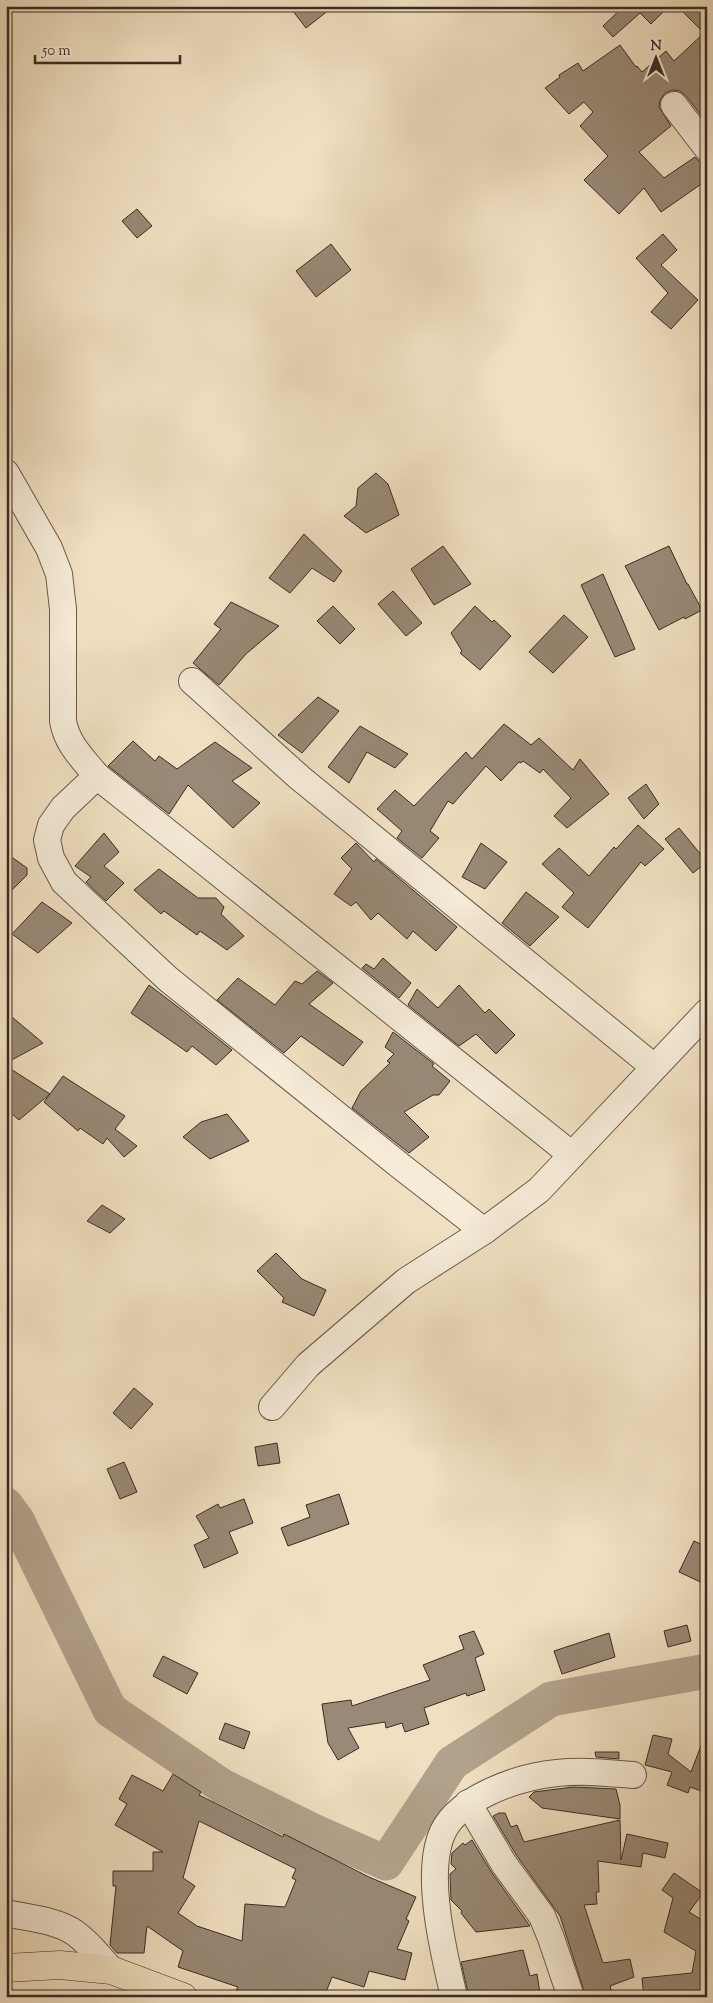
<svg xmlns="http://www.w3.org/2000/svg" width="713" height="2003" font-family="'Sorts Mill Goudy',serif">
	<rect width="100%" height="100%" fill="#f0e0c1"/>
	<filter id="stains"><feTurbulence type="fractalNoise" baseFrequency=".004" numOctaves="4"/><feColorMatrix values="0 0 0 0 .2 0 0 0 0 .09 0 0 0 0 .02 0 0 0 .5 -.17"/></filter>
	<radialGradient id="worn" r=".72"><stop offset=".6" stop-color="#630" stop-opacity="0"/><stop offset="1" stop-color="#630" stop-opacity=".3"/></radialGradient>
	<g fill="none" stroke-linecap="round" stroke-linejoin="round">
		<polyline stroke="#b2a28c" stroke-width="35" points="6,1505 17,1520 110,1710 222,1786 311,1830 386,1863 452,1763 551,1699 707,1671"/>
	</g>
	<g fill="#998976" stroke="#3a2b25" fill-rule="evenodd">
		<polygon points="289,6 334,6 306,28"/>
		<polygon points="624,6 669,6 651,24 640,13 613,37 603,26"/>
		<polygon points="677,6 707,6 707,123 686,96 680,91 673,90 665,93 660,100 659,107 671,126 639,152 664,178 695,157 707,169 707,180 661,212 644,188 619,214 584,180 608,156 580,126 593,112 584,102 569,114 545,88 560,77 559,75 578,63 583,71 620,45 636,67 637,66 642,72 666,51 674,61 704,33"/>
		<polygon points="137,209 152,226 137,238 122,221"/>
		<polygon points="663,234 677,250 661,265 698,300 671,329 651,312 668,293 636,258"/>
		<polygon points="331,244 351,270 316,297 296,271"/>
		<polygon points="376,473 388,484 399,515 366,533 344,516 356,506 358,488"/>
		<polygon points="304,534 342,571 334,582 312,568 290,593 269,578"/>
		<polygon points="443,546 471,584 434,605 411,569"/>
		<polygon points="669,546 687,584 688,584 702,610 685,619 684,617 659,630 625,566"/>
		<polygon points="603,574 635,649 615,657 581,585"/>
		<polygon points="393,591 422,623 406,636 378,604"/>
		<polygon points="231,602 279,626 246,654 219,685 193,663 221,629 214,624"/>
		<polygon points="333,606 355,629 340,644 317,621"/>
		<polygon points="475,606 492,622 494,620 511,636 480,670 460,653 462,651 451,633"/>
		<polygon points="564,615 588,637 553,673 529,652"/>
		<polygon points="318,697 339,711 302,753 278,735"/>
		<polygon points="504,724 531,745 539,738 573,770 580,759 609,794 567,828 554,816 571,798 543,769 540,773 523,761 521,763 519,762 501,781 486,766 453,804 448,801 430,831 439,838 422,858 397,838 402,831 377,809 395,790 414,806 466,752 472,759"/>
		<polygon points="360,726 408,754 395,768 367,752 349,783 328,767"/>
		<polygon points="133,741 155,761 159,756 177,769 215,742 252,768 232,781 260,803 233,828 188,785 169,814 108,766"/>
		<polygon points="646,784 659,804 644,819 628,798"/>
		<polygon points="638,825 664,849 645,866 641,862 588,928 562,907 574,893 542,864 559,848 589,876 614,847 616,849"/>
		<polygon points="679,828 707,862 693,873 665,839"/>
		<polygon points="104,833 119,852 104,866 124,883 106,901 86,882 91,877 75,866"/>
		<polygon points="356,843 374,862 376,859 457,927 436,951 413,931 407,939 378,913 371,920 356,902 351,906 334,894 352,869 341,858"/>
		<polygon points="481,843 507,862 485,889 462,877"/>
		<polygon points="6,853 27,868 27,875 6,896"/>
		<polygon points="159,869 198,898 216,898 224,907 221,914 244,936 227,950 200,931 197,935 164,911 161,914 134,890"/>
		<polygon points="526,892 559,917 530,946 502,923"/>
		<polygon points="42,902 72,923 38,953 12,934"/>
		<polygon points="383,958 411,983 399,998 362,968 366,964 374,969"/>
		<polygon points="317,971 333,983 309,1004 363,1042 343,1066 301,1036 284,1053 217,1000 238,978 275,1005 295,981 302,984"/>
		<polygon points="149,985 178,1007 232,1050 216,1065 192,1046 187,1052 131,1013"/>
		<polygon points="459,985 485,1013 489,1009 515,1035 496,1054 476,1034 459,1046 408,1005 417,989 438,1008"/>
		<polygon points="6,1012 43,1043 6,1063"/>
		<polygon points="393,1032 434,1064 432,1066 450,1081 439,1095 433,1095 404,1112 429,1137 409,1153 352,1108 361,1091 390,1063 387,1061 394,1054 385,1047"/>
		<polygon points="6,1066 50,1094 19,1120 6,1109"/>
		<polygon points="63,1076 125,1116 115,1129 137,1146 124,1157 107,1138 103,1144 80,1128 78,1131 44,1102"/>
		<polygon points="227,1114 249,1141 210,1159 183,1137 201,1122"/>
		<polygon points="102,1205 125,1219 110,1233 87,1221"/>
		<polygon points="276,1253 302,1279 326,1290 314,1316 282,1302 284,1298 257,1271"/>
		<polygon points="134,1388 153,1404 131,1429 113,1413"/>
		<polygon points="277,1443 280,1463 258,1466 255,1447"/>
		<polygon points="124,1462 137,1492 120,1499 107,1469"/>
		<polygon points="339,1494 349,1524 288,1546 281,1528 310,1517 306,1505"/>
		<polygon points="244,1499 253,1523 229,1532 238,1553 204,1568 194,1545 209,1538 196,1516 218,1504 220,1508"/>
		<polygon points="694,1541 707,1547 707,1585 679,1572"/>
		<polygon points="687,1625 691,1641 668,1647 664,1631"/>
		<polygon points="474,1631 484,1654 475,1658 485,1690 467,1696 466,1693 424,1708 429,1724 405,1732 402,1723 386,1728 385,1722 348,1728 359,1748 338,1760 328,1743 322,1704 351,1700 352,1706 430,1680 423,1665 464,1649 459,1636"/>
		<polygon points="609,1633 615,1657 562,1674 554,1651"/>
		<polygon points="163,1656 198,1673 187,1694 153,1676"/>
		<polygon points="225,1723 250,1732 244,1749 219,1739"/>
		<polygon points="653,1735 672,1739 668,1754 691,1772 705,1735 707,1735 707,1793 690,1787 688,1793 667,1785 672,1772 645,1765"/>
		<polygon points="595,1752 619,1752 619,1759 596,1757"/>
		<path d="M 173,1774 L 201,1792 L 199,1795 L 283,1837 L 284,1834 L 369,1877 L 416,1897 L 406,1919 L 409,1921 L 397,1949 L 412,1953 L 405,1980 L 369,1971 L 364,1987 L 332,1977 L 324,1997 L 250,1997 L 236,1990 L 238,1987 L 178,1967 L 183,1951 L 147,1926 L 144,1953 L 117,1953 L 110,1945 L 116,1886 L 113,1886 L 113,1871 L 153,1871 L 153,1852 L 163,1852 L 115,1825 L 127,1804 L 119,1799 L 132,1775 L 163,1791 ZM 199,1821 L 296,1869 L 292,1878 L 296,1880 L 285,1907 L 245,1904 L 242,1941 L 197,1926 L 178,1913 L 195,1886 L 183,1878 Z"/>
		<polygon points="573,1787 616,1789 620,1805 620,1819 542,1808 529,1797 534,1792"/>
		<polygon points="499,1813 505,1813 511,1827 517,1825 524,1842 620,1820 621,1860 627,1834 668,1843 665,1858 643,1853 641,1867 598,1861 599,1892 596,1892 597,1904 584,1905 603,1963 630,1959 634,1977 610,1986 613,1997 586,1997 560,1916 517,1856 493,1816"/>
		<polygon points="472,1840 492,1873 530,1926 476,1932 461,1913 462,1911 451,1900 450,1874 456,1869 451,1864 452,1853 463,1843 465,1845"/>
		<polygon points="674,1873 703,1893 689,1912 707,1923 707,1997 644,1997 642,1978 692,1973 696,1951 664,1932 673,1898 662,1890"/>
		<polygon points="523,1950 530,1976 537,1974 540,1993 514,1997 469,1997 461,1962"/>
	</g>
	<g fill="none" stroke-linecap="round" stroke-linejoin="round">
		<g stroke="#68584c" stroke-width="28">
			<g id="minor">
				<polyline points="674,105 707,148"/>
				<path d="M 6,473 L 49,548 L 59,574 L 63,609 L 63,721 C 67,744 82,758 97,776 L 572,1155"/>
				<polyline points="192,681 300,778 654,1067"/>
				<polyline points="97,776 63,808 51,825 47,840 51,858 64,882 168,979 403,1168 484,1231"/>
				<polyline points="272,1407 308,1365 406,1281 484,1231 539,1190 707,1012"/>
				<polyline points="468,1803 504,1864 542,1916 551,1938 571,1997"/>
				<path d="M 6,1913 C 28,1918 57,1920 75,1933 C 89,1943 100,1957 111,1970"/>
				<path d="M 454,1997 C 444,1954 426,1881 440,1839 C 453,1798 518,1777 557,1773 C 582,1770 608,1773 633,1775"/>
			</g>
		</g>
		<g stroke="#3a2b25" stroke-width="29">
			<polyline id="major" points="6,1968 60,1965 111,1970 183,1997"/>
		</g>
		<use href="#minor" stroke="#f5ebd7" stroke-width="26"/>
		<use href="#major" stroke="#f0e0c1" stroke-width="28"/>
	</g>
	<rect width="713" height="2003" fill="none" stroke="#f0e0c1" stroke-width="25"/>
	<rect x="8" y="8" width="698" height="1988" fill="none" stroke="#3a2b25" stroke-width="2.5"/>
	<rect x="12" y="12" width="688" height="1978" fill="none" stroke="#3a2b25"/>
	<g transform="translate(656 58)" stroke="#f5ebd7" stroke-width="4" paint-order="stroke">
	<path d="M0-4L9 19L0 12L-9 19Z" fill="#3a2b25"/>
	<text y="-8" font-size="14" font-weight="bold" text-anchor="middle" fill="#3a2b25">N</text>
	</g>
	<path d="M35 55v8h145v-8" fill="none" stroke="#3a2b25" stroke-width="2.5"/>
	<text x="42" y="55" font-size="15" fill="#3a2b25" stroke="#f5ebd7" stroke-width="4" paint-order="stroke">50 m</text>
	<rect width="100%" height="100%" filter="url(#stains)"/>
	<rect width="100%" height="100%" fill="url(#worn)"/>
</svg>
